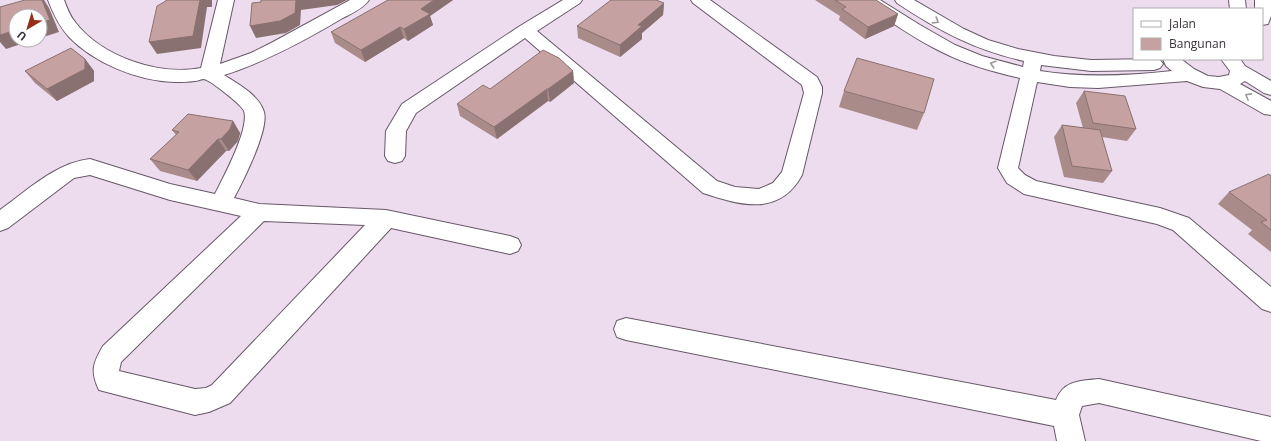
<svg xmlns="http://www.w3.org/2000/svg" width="1271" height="441" font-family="'Open Sans',sans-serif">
	<rect width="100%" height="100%" fill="#eddbee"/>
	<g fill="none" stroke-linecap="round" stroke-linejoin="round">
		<g stroke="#675868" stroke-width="2">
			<g id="minor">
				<path d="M 48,0 L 64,0 C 67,8 70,16 75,22 C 102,57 159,76 201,68 L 218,0 L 234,0 L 220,64 L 251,53 L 273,42 L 350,0 L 369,0 C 363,9 350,14 341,19 C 304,41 265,62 224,75 C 238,84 259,95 264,112 C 269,130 243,181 234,198 L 259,204 L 386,210 L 510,236 L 518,239 L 521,245 L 518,251 L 510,254 L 391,228 L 230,403 L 209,412 L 195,415 L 99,390 C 90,371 93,363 103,346 L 241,216 L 170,200 L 90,175 L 74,178 L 8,228 L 0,231 L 0,210 C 27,191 55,163 90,159 L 170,184 L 215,194 C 223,178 250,128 244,111 C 242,105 210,80 204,79 C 201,79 198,81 195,81 C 188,82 180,82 174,82 C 138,81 94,63 69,37 C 59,26 53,13 48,0 ZM 264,221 L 365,225 L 212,385 L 206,388 L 195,389 L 119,371 L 121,362 Z"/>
				<path d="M 563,0 L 582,0 L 580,3 L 537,31 L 717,181 L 735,187 L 759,189 L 773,183 L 782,172 L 804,93 L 802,85 L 693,3 L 691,0 L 710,0 L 817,77 L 822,87 L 822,93 L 802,175 C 779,217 740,205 703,193 L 525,38 L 416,113 L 406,131 L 405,156 L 402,161 L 395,163 L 388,161 L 385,156 L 386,131 L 402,104 L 520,26 Z"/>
				<path d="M 861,0 L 880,0 L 920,25 L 955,45 L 982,56 L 1023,67 L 1024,61 C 975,50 939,31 897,3 L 895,0 L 914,0 L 964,29 L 988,40 L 1018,49 L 1054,56 L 1091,60 L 1157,59 L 1160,60 L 1163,64 L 1160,68 L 1154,70 L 1091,71 L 1041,65 L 1040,71 C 1084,78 1127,76 1172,71 L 1166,66 L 1163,59 L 1181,59 L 1194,69 L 1208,76 L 1219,77 L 1229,75 L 1230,71 L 1221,59 L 1240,59 L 1245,66 L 1271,81 L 1271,95 L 1264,93 L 1245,81 L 1240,84 L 1271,101 L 1271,115 L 1264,114 L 1220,89 L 1203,87 L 1187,81 L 1098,88 L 1070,87 L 1037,82 L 1018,168 L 1025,175 L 1036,181 L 1160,208 L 1189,218 L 1271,287 L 1271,312 L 1262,309 L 1173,230 L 1157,224 L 1024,194 L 1007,183 L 998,168 L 1020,78 C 994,72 968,65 944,53 C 916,40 890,21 863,3 Z"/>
				<polygon points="1229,0 1245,0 1246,9 1230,9"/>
				<polygon points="1255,0 1271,0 1271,16 1268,24 1262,25 1262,9 1255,9"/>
				<path d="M 626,318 L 1056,400 C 1064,380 1081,381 1099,379 L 1271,417 L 1271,441 L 1261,441 L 1099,403 L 1082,406 L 1079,415 L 1085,441 L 1057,441 L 1054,426 L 626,340 L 617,337 L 614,329 L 617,321 Z"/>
			</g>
		</g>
		<use href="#minor" fill="#fff" fill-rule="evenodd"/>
	</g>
	<g fill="#a98b8a">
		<polygon points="388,0 453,0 430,16 433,25 408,41 404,38 365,62 335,43 331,32"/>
		<polygon points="815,0 876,0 898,14 894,26 865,39 839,20 840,16"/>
		<polygon points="664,3 663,15 642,33 642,39 620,57 578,38 577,26"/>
		<polygon points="85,59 94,71 94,81 57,101 35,83 25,71"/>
		<polygon points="573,71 574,83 550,102 548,101 497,139 460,116 457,104 490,89"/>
		<polygon points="844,91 924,113 917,130 839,107"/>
		<polygon points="1084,91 1136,129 1127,141 1102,137 1112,171 1103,183 1064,177 1054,137 1062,125 1083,128 1076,103"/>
		<polygon points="233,121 240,133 238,141 229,151 226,151 197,181 160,171 150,159 176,135 172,130"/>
		<polygon points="1271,176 1271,252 1248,234 1252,230 1218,204 1229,192"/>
	</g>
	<g fill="#8a7171">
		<polygon points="42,0 44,0 49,8 59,32 40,38 40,23"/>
		<polygon points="200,0 212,0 212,7 207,7 201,48 157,54 149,42"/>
		<polygon points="296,0 347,0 337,5 301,10 300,25 286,33 256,38 250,26"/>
		<polygon points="434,0 453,0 430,16 433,25 408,41 404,29 421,9"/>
		<polygon points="664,3 663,15 642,33 642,39 620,57 620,45 638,25"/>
		<polygon points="898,14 894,26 865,39 868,27"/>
		<polygon points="400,27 404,38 365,62 361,50"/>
		<polygon points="16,30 16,40 33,40 6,49 0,42 0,35"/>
		<polygon points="85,59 94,71 94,81 57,101 47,89"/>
		<polygon points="573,71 574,83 550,102 548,89"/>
		<polygon points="547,89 548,101 497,139 494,127"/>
		<polygon points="233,121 240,133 238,141 229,151 221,139"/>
		<polygon points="218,139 226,151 197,181 188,170"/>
	</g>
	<g fill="#c5a2a1" stroke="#8a7171">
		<polygon points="25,0 42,0 50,20 40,23 40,16 16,16 16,30 0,35 0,7"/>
		<polygon points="166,0 200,0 193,36 149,42 157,6 166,1"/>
		<polygon points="261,0 296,0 295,13 280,21 250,26 252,3 261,2"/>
		<polygon points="388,0 434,0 421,9 430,14 404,29 400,27 361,50 331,32"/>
		<polygon points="611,0 656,0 664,3 638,25 642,26 620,45 577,26"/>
		<polygon points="835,0 876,0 898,14 868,27 842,9 846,7"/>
		<polygon points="71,48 85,59 85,69 47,89 25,71"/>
		<polygon points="543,50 559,58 573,71 548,89 547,89 494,127 457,104 483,85 490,89"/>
		<polygon points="857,58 934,79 924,113 844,91"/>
		<polygon points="1084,91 1125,96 1136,129 1093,123"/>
		<polygon points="188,114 233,121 230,129 221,139 218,139 188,170 150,159 179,132 172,130"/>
		<polygon points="1062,125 1100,130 1112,171 1072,166"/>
		<polygon points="1269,174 1271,176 1271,230 1261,222 1267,220 1229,192"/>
	</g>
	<defs><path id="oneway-chevron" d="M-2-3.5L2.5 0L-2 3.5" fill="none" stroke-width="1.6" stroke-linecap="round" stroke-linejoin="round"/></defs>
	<g stroke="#9c989c">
		<use href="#oneway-chevron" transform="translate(936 21) rotate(32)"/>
		<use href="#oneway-chevron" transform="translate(993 64) rotate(-163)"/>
		<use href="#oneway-chevron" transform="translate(1248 96) rotate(-151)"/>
	</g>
	<rect x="1133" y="8" width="130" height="52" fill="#ffffff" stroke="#b0adb0"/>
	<rect x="1141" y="21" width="20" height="6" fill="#ffffff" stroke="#b0adb0"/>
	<text x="1169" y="28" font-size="12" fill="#393239">Jalan</text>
	<rect x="1141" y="38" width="20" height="12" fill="#c5a2a1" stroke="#b0adb0"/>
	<text x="1169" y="48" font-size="12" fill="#393239">Bangunan</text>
	<g transform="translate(28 28) rotate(218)"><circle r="19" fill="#ffffff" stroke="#b0adb0"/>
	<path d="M0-3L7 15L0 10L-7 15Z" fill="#972e17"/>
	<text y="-6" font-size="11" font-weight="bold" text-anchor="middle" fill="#393239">U</text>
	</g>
</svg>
